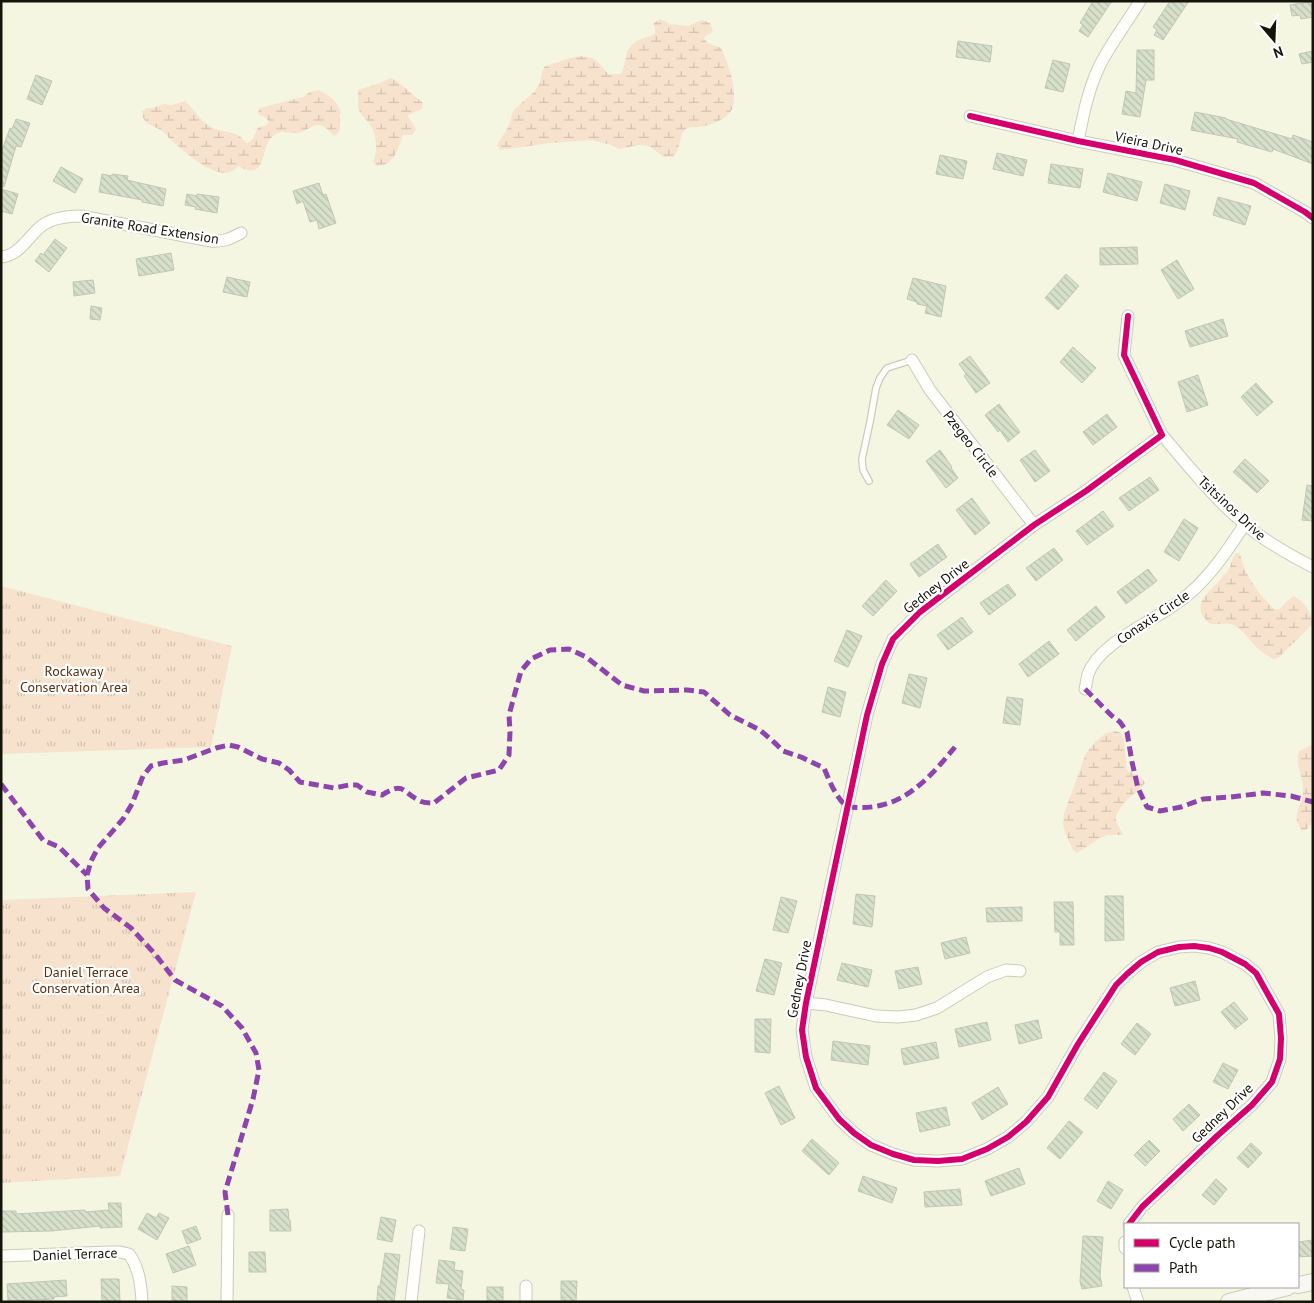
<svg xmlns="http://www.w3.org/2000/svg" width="1314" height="1303" font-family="'PT Sans',sans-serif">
	<defs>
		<pattern id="wetland-marsh" width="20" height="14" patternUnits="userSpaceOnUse" patternTransform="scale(1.25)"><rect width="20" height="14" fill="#f7e2cd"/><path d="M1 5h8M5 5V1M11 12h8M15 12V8" fill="none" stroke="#d3c1af"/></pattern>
		<pattern id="park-tufts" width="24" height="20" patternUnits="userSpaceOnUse" patternTransform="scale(1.25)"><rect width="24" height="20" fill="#f7e2cd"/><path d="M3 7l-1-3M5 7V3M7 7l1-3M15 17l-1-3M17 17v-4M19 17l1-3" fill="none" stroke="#d3c1af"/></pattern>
		<pattern id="building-back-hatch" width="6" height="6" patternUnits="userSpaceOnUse" patternTransform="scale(1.25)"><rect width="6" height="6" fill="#d6e0ca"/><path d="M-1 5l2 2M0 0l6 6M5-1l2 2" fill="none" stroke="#b7bfac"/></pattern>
	</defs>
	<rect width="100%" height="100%" fill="#f5f6e2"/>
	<g fill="url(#wetland-marsh)">
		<path d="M 660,19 L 670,24 L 688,26 L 702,20 L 710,23 L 713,30 L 711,33 L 705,36 L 704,39 L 708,43 L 721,48 C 728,62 740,96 731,111 C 726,119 713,124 705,126 C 699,128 690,126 686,129 C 679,134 681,149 673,157 L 663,157 C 644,140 642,145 619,149 L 611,145 L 592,140 L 550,143 L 500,150 L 497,146 C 501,137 508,130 510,121 C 512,117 511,114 514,110 C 522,101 534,95 539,84 C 542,78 541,71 545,66 C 560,63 578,51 594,59 C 599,62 604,69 608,74 L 621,74 C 627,64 623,52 633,44 C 639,38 649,38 655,33 L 655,27 L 653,24 Z"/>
		<path d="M 390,78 L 397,81 L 423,103 L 422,109 L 408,115 C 409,121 415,124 416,130 L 412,135 L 403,135 C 398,149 394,167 376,166 L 373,162 C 378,150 377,134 369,123 C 366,119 361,116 359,110 C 357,105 358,97 358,90 L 380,83 Z"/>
		<path d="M 319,90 C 330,96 336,100 341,112 C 337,121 345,131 334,136 C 330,132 324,124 318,125 C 311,125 304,133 297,133 C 286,134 281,128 271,138 C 260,150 267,182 238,166 C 222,188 184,151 170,139 C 168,137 165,133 162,131 C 152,124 143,126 142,111 L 147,108 L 153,108 L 164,104 L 172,105 L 185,101 C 195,110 200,121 211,127 C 219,132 230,131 238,135 C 241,137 244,141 247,143 L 253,139 L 258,127 L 265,126 L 269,122 L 266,118 L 258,114 L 259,108 L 303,97 L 310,92 Z"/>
		<path d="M 1236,553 L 1240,553 C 1244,575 1258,593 1274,609 L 1277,610 C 1284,606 1287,600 1294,596 C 1303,601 1314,614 1312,625 L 1278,658 L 1273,659 C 1268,656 1262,652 1257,648 C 1250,641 1244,631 1235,626 C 1224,620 1215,627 1209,623 C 1207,621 1203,617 1202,614 C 1195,598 1215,588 1223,576 C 1226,574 1228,570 1230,567 C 1232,562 1232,557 1236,553 Z"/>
		<path d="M 1115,731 L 1121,733 L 1124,740 L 1127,770 L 1142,778 L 1145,783 C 1137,792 1115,808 1116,820 C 1117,825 1121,830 1123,835 L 1107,835 L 1097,840 L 1077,853 L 1073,850 L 1067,837 L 1063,825 L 1064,814 L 1086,753 L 1095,742 L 1106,733 Z"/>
		<path d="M 1313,744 L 1313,822 L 1307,829 L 1302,831 C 1290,815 1301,809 1303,793 C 1305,778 1294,766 1299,751 Z"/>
	</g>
	<g fill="url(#park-tufts)">
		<polygon points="1,586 232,646 211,747 1,754"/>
		<polygon points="196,892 120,1176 1,1183 1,900"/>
	</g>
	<g fill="url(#building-back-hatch)" stroke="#c2c6b8">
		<polygon points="1093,1 1112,1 1088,37 1079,31 1083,25 1080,23"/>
		<polygon points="1170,1 1189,1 1163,40 1154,35 1157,30 1153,27"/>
		<polygon points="1313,1 1313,17 1301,19 1300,15 1292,16 1290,5"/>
		<polygon points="958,41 992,46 990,62 956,57"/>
		<polygon points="1137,50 1154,50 1154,80 1146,80 1140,117 1122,114 1126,91 1136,93"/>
		<polygon points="1313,51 1313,62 1302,64 1299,54"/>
		<polygon points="1053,60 1070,64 1063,92 1045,88"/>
		<polygon points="36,75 52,81 42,105 27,99"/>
		<polygon points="1195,112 1226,118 1226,119 1292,139 1293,135 1313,142 1313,164 1273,149 1272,152 1237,142 1238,139 1191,130"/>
		<polygon points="16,119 30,123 21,147 16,146 4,187 1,186 1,153 10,128 12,129"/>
		<polygon points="997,153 1027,160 1023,176 993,169"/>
		<polygon points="940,155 967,161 963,179 936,174"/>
		<polygon points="1051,164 1083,169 1080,188 1048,183"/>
		<polygon points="61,167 83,179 75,193 53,181"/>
		<polygon points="1108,173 1142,182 1137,201 1103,192"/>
		<polygon points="102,174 112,176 112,174 128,176 127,180 166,189 163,206 142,202 142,200 99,192"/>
		<polygon points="319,183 323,195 326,194 336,223 319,229 317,220 310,222 303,201 297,204 293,191"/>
		<polygon points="1165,184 1190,191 1185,210 1160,203"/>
		<polygon points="1,189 18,194 12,214 1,211"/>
		<polygon points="187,194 197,196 197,194 219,197 217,213 195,209 196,207 185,205"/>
		<polygon points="1218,197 1251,206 1245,225 1213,215"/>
		<polygon points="55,239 67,248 49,272 35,261 41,253 43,255"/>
		<polygon points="1137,247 1138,264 1100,265 1100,248"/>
		<polygon points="171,253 174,270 139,276 136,259"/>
		<polygon points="1177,260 1194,289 1178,299 1161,270"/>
		<polygon points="1066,274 1079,286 1058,310 1045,298"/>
		<polygon points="227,277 250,282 247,297 223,292"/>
		<polygon points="913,278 946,286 941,317 925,313 927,306 917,304 917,302 907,299"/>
		<polygon points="93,280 95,293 74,296 73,282"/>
		<polygon points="91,306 102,308 100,320 90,319"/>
		<polygon points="1223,319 1228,336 1190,347 1185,331"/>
		<polygon points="1073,347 1096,368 1082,383 1060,362"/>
		<polygon points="970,356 990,383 976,393 964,376 966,374 959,364"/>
		<polygon points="1198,375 1208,405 1187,412 1178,382"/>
		<polygon points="1256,383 1273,402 1257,416 1241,397"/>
		<polygon points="999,404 1020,432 1008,442 1000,430 998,432 985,415"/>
		<polygon points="898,410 919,425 909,439 887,425"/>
		<polygon points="1107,414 1117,427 1093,445 1083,432"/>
		<polygon points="940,450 952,467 951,468 958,478 946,488 926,461"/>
		<polygon points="1035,450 1050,471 1035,482 1020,460"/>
		<polygon points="1245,459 1269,481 1257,493 1233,472"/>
		<polygon points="1150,477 1159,490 1129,511 1119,498"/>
		<polygon points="1307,485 1313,486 1313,521 1302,520"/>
		<polygon points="972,498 990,523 975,535 956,510"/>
		<polygon points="1103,511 1114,526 1087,545 1076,531"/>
		<polygon points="1184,519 1198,528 1179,561 1164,552"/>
		<polygon points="938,544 947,557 919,577 910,564"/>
		<polygon points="1054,548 1063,560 1036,581 1026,568"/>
		<polygon points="1148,569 1157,581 1126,604 1117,592"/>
		<polygon points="886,580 897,591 873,616 862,606"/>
		<polygon points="1008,584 1016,595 989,615 980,603"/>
		<polygon points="1096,606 1105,617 1076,641 1067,630"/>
		<polygon points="962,617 973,632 948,650 937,635"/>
		<polygon points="847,630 862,636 848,667 834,661"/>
		<polygon points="1049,641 1059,654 1028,677 1019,664"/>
		<polygon points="909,674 927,678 920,708 902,703"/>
		<polygon points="828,687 846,692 840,717 822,712"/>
		<polygon points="1007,697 1023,699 1020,725 1003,723"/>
		<polygon points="856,894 875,896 872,927 853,924"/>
		<polygon points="1105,896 1123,896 1124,940 1105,941"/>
		<polygon points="781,897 797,901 788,933 773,930"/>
		<polygon points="1054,902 1073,902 1074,945 1060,945 1060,932 1055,932"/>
		<polygon points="1022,907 1022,921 987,922 986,908"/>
		<polygon points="966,937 970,953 945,959 941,943"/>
		<polygon points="765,959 782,963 774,995 756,991"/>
		<polygon points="842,963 872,970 868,987 837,980"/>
		<polygon points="918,967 922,984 899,989 895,971"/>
		<polygon points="1195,981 1200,1000 1175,1006 1170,988"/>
		<polygon points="1234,1002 1248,1019 1235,1029 1221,1012"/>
		<polygon points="755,1019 771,1019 770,1053 755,1052"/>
		<polygon points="1038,1020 1042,1038 1019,1044 1015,1025"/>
		<polygon points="987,1022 991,1040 959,1047 955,1029"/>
		<polygon points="1137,1023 1151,1034 1135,1055 1121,1044"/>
		<polygon points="833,1041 870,1046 868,1065 831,1060"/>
		<polygon points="936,1042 939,1058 904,1065 901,1049"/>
		<polygon points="1223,1063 1238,1070 1228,1089 1213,1082"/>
		<polygon points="1104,1072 1117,1081 1097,1109 1084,1099"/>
		<polygon points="779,1086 795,1118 781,1125 765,1093"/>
		<polygon points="998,1087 1008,1104 982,1120 972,1103"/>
		<polygon points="1189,1104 1200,1115 1183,1131 1173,1119"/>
		<polygon points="946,1107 950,1125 920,1132 916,1113"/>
		<polygon points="1069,1121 1083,1132 1060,1159 1047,1148"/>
		<polygon points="812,1139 839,1163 829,1175 802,1151"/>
		<polygon points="1149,1140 1160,1151 1145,1166 1134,1155"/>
		<polygon points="1251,1143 1262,1153 1248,1168 1237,1158"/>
		<polygon points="1019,1168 1025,1184 991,1196 985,1181"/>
		<polygon points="863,1176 897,1188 892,1203 858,1191"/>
		<polygon points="1216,1179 1227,1189 1214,1205 1202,1195"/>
		<polygon points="1108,1181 1123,1190 1111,1209 1097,1201"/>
		<polygon points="960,1189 962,1205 925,1207 924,1192"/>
		<polygon points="108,1203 121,1203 122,1227 100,1228 100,1226 51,1231 1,1232 1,1211 16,1211 16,1214 85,1210 85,1212 109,1210"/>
		<polygon points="288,1209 289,1220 290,1220 291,1231 270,1231 270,1210"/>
		<polygon points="147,1213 156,1218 159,1213 169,1218 157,1240 138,1229"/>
		<polygon points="381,1217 396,1220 392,1242 377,1239"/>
		<polygon points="196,1226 201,1239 187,1244 182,1231"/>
		<polygon points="453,1227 468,1229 465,1251 450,1249"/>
		<polygon points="1083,1236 1103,1237 1100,1275 1102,1286 1082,1289 1080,1282"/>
		<polygon points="1313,1240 1313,1256 1298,1257 1298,1242"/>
		<polygon points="189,1246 196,1265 173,1273 166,1254"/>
		<polygon points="249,1252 265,1252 266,1272 249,1272"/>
		<polygon points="385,1253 400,1255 394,1302 378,1302 377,1300 378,1286 380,1286"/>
		<polygon points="439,1260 455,1262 454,1270 463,1271 461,1289 464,1290 463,1300 447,1298 449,1284 436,1283"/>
		<polygon points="101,1279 119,1279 120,1301 102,1301"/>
		<polygon points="66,1280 67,1296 54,1297 54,1299 8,1301 7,1284"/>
		<polygon points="561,1281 577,1281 576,1302 561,1302"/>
		<polygon points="172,1286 187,1287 187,1302 172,1302"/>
		<rect x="487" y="1287" width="16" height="15"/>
	</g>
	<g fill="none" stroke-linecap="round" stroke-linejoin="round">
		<g stroke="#cbcbbc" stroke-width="8">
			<polyline id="lane" points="869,481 863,470 862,459 870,422 876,388 880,378 887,368 912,360"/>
		</g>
		<g stroke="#cbcbbc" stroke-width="13">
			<g id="street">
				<polyline points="970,116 1078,141 1175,160 1254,183 1305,212 1313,218"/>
				<path d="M 1078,141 C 1083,116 1088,90 1099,67 C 1110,44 1127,23 1140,1"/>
				<path d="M 1,257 C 18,256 27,239 39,228 C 50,218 66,216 81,216 L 211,241 C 223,242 230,239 241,233"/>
				<polyline points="1128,316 1124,355 1162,435 1086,491 1034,525 920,612 893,639 882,664 867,715 828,899 806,1003 802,1030 806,1057 816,1088 839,1119 854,1133 871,1145 893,1154 914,1160 938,1161 962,1159 987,1149 1008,1137 1026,1122 1048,1097 1078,1044 1116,985 1127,974 1141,962 1158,952 1179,947 1194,946 1209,948 1222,952 1245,964 1256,973 1279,1014 1281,1038 1280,1059 1272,1082 1252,1105 1217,1136 1142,1207 1129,1224"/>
				<polyline points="912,360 930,390 1034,525"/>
				<path d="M 1162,435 C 1191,469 1220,506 1256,533 C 1274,546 1293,557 1313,567"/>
				<path d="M 1085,689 C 1086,685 1087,679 1088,674 C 1101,639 1162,619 1190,593 C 1212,574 1229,548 1245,524"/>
				<polyline points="806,1003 826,1005 876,1016 898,1017 916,1015 937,1008 987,977 1006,970 1020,971"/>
				<polyline points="1125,1242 1125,1248"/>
				<path d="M 1,1256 L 110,1252 L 120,1252 L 129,1254 C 139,1268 141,1284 142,1302"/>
				<polyline points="1133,1287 1138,1302"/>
				<polyline points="227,1302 228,1215"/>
				<polyline points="411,1302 419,1231"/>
				<polyline points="526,1302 526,1286"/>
			</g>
		</g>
		<g stroke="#cbcbbc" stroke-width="18">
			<g id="secondary">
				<polyline points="1298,1285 1313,1282"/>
				<polyline points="1229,1302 1288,1287"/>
			</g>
		</g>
		<use href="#lane" stroke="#fefefb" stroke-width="5.5"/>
		<use href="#street" stroke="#fefefb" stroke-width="11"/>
		<use href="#secondary" stroke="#f8f7f1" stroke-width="16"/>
		<g stroke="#8e44ad" stroke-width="5" stroke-dasharray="10 5" stroke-linecap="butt">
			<polyline points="1085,689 1112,716 1120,722 1127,732 1132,762 1138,788 1147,807 1160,811 1181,807 1203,799 1231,797 1263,793 1291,796 1313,802"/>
			<polyline points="1,784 43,840 59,847 87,875"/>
			<path d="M 228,1215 L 225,1192 L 253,1099 L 259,1070 L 256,1053 L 242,1028 L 222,1006 L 175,980 L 155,954 L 131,928 L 104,908 L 88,889 L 87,875 L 91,861 L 98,848 L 123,819 L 132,804 L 143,776 L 151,766 L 163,763 L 184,760 L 216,748 L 229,745 L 238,747 L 262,759 L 279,763 L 289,770 L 300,782 L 334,788 L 349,785 L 357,785 L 367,792 L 382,795 C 404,782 400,790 418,800 C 422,803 429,803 434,803 L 466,778 L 499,770 L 509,755 L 510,732 L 509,715 L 521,671 L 531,659 L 550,650 L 569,649 L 586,657 L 622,685 L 644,691 L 687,690 L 704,692 L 730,715 L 760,730 L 776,744 L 783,751 L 801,757 L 824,768 C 830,782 835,796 847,807 C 859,808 871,808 882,805 C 913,798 936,770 955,747"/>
		</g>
		<g stroke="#fff" stroke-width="9">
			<g id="cycleway">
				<polyline points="970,116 1078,141 1175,160 1254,183 1305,212 1313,218"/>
				<polyline points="1128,316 1124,355 1162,435 1086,491 1034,525 920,612 893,639 882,664 867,715 828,899 806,1003 802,1030 806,1057 816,1088 839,1119 854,1133 871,1145 893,1154 914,1160 938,1161 962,1159 987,1149 1008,1137 1026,1122 1048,1097 1078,1044 1116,985 1127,974 1141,962 1158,952 1179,947 1194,946 1209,948 1222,952 1245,964 1256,973 1279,1014 1281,1038 1280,1059 1272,1082 1252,1105 1217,1136 1142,1207 1129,1224"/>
			</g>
		</g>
		<use href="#cycleway" stroke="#d6006c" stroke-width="6"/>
	</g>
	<g text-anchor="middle" stroke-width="4.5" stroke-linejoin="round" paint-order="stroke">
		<g font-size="14" fill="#141408" stroke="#fff">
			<text transform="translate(1149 143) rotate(12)" y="5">Vieira Drive</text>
			<text transform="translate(150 228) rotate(9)" y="5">Granite Road Extension</text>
			<text transform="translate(971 444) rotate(52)" y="5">Pzegeo Circle</text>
			<text transform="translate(1232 508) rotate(43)" y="5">Tsitsinos Drive</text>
			<text transform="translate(936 586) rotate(-38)" y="5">Gedney Drive</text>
			<text transform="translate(1153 617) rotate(-34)" y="5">Conaxis Circle</text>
			<text transform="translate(799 979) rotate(-79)" y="5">Gedney Drive</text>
			<text transform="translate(1222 1113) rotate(-44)" y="5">Gedney Drive</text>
			<text transform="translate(75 1254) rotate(-2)" y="5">Daniel Terrace</text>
		</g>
		<g font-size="14" fill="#5d3011" stroke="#fff">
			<text x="74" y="676">Rockaway<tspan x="74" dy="16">Conservation Area</tspan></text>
			<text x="86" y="977">Daniel Terrace<tspan x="86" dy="16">Conservation Area</tspan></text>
		</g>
	</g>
	<rect width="1314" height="1303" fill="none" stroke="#141408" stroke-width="5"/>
	<rect x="1124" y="1223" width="175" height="65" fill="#ffffff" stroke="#a1a19c"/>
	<rect x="1134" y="1239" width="25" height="8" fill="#d6006c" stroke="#a1a19c"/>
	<text x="1169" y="1248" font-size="15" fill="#141408">Cycle path</text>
	<rect x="1134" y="1264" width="25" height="8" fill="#8e44ad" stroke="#a1a19c"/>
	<text x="1169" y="1273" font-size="15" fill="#141408">Path</text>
	<g transform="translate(1274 40) rotate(161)" stroke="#ffffff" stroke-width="4" paint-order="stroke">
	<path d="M0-4L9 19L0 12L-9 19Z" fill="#141408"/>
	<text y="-8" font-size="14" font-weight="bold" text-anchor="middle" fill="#141408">N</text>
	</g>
</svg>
